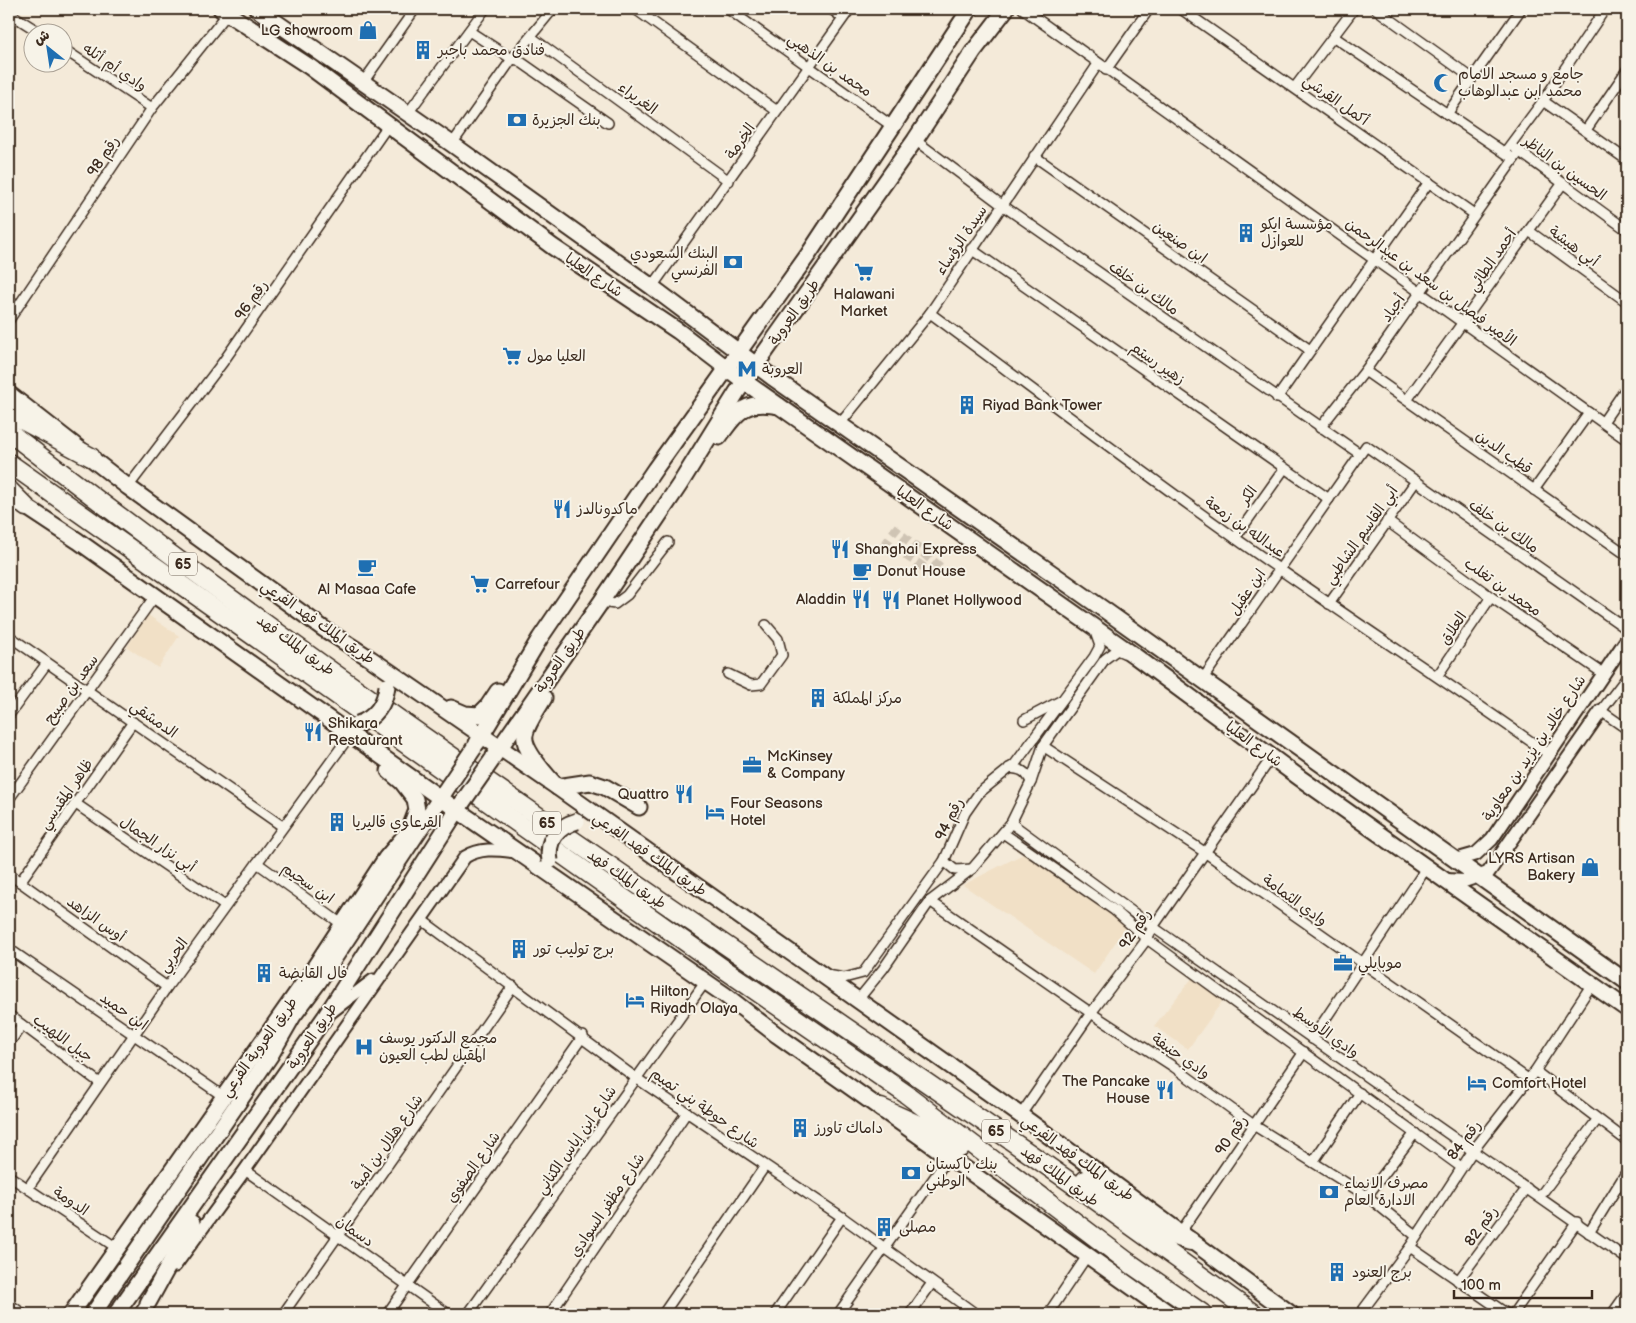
<svg xmlns="http://www.w3.org/2000/svg" width="1636" height="1323" font-family="'Balsamiq Sans','Playpen Sans Arabic',sans-serif">
	<rect width="100%" height="100%" fill="#f4ead9"/>
	<filter id="ink" filterUnits="userSpaceOnUse"><feTurbulence type="fractalNoise" baseFrequency=".02" numOctaves="2"/><feDisplacementMap in="SourceGraphic" scale="10" xChannelSelector="R" yChannelSelector="G"/><feConvolveMatrix kernelMatrix="1 2 1 2 8 2 1 2 1" color-interpolation-filters="sRGB"/></filter>
	<g filter="url(#ink)">
		<g fill="#f1e0c6">
			<polygon points="148,615 179,636 158,668 127,647"/>
			<polygon points="1031,850 1129,922 1094,974 963,885"/>
			<polygon points="1193,977 1224,999 1188,1049 1154,1026"/>
		</g>
		<g fill="none" stroke-linecap="round" stroke-linejoin="round">
			<g stroke="#cfc4b4" stroke-width="9" stroke-dasharray="9 4.5" stroke-linecap="butt">
				<polyline points="892,527 940,567"/>
				<polyline points="883,540 938,577"/>
			</g>
			<g stroke="#3b2a1e" stroke-width="12">
				<g id="minor">
					<polyline points="635,9 777,111"/>
					<polyline points="728,9 892,126"/>
					<polyline points="831,9 843,18"/>
					<polyline points="1023,9 1627,440"/>
					<polyline points="1181,9 1474,214"/>
					<polyline points="1376,9 1472,78"/>
					<polyline points="9,13 39,32"/>
					<polyline points="469,31 512,59 518,60 608,123"/>
					<polyline points="531,37 729,181"/>
					<polyline points="1334,37 1514,159"/>
					<polyline points="62,48 152,108"/>
					<polyline points="1106,70 1149,9"/>
					<polyline points="364,81 415,9"/>
					<polyline points="1295,87 1354,9"/>
					<polyline points="1543,101 1627,160"/>
					<polyline points="408,113 485,9"/>
					<polyline points="1447,114 1521,9"/>
					<polyline points="1586,130 1627,70"/>
					<polyline points="915,140 1002,205 1360,454"/>
					<polyline points="452,144 512,59 553,9"/>
					<polyline points="1516,149 1627,230"/>
					<polyline points="1505,152 1543,101 1605,9"/>
					<polyline points="1034,156 1310,350"/>
					<polyline points="1529,231 1627,302"/>
					<polyline points="971,249 1329,499"/>
					<polyline points="652,287 850,9"/>
					<path d="M 930,313 C 1031,388 1132,465 1235,538 C 1339,612 1446,681 1550,755"/>
					<polyline points="9,320 152,108 228,13"/>
					<polyline points="1365,371 1627,555"/>
					<polyline points="1277,398 1429,182"/>
					<polyline points="1407,400 1563,183"/>
					<polyline points="1603,422 1627,387"/>
					<polyline points="839,425 930,313 1098,64"/>
					<polyline points="1320,428 1365,371 1519,152"/>
					<polyline points="128,487 223,362 389,124"/>
					<polyline points="1534,490 1589,413"/>
					<polyline points="1387,521 1491,597 1604,674"/>
					<polyline points="1235,538 1284,469"/>
					<polyline points="601,602 615,604 627,595 668,542"/>
					<polyline points="1329,604 1416,481"/>
					<polyline points="9,636 282,826"/>
					<polyline points="728,674 751,685 761,684 782,655 778,639 766,625"/>
					<polyline points="1438,675 1491,597"/>
					<polyline points="1627,677 1601,711 1627,729"/>
					<polyline points="1202,680 1366,446 1627,629"/>
					<polyline points="9,715 47,663"/>
					<polyline points="1024,720 1062,700"/>
					<polyline points="1043,746 1206,853 1528,1079"/>
					<path d="M 1009,768 C 1021,769 1026,771 1031,782"/>
					<polyline points="9,799 155,596"/>
					<polyline points="76,804 225,906"/>
					<polyline points="1011,823 1153,927 1627,1259"/>
					<polyline points="1003,833 1114,910 1147,939 1461,1167"/>
					<polyline points="944,861 955,870 972,869"/>
					<polyline points="257,863 343,925"/>
					<polyline points="9,874 167,987"/>
					<polyline points="20,882 133,722"/>
					<polyline points="930,901 1091,1013 1174,1067 1255,1126 1367,1196 1415,1235"/>
					<polyline points="422,920 636,1078 842,1217 976,1314"/>
					<polyline points="9,949 223,1096"/>
					<polyline points="827,975 844,978 863,973 944,861 965,813 979,793 1015,764 1094,657 1100,646 1095,632"/>
					<polyline points="857,1001 883,969 930,901 972,869 1011,823 1031,782 1043,746 1105,659 1117,650 1124,653"/>
					<polyline points="9,1015 100,1083"/>
					<polyline points="1312,1039 1421,876 1426,865"/>
					<polyline points="9,1043 22,1025"/>
					<polyline points="1535,1071 1627,1141"/>
					<polyline points="1020,1116 1091,1013 1147,939 1153,927 1272,757"/>
					<polyline points="1313,1162 1360,1093"/>
					<polyline points="245,1170 448,1314"/>
					<polyline points="9,1176 117,1248"/>
					<polyline points="28,1188 167,987 345,742"/>
					<polyline points="1367,1196 1415,1133"/>
					<polyline points="1540,1196 1597,1120"/>
					<polyline points="1180,1233 1304,1052"/>
					<polyline points="1589,1233 1627,1171"/>
					<polyline points="1410,1247 1507,1314"/>
					<polyline points="1458,1281 1527,1188"/>
					<polyline points="9,1304 23,1314"/>
					<polyline points="283,1314 513,986"/>
					<polyline points="387,1314 583,1036"/>
					<polyline points="468,1314 706,981"/>
					<polyline points="550,1314 687,1112"/>
					<polyline points="663,1314 765,1166"/>
					<polyline points="775,1314 842,1217"/>
					<polyline points="838,1314 948,1158"/>
					<polyline points="910,1314 932,1283"/>
					<polyline points="1048,1314 1087,1256"/>
					<polyline points="1360,1314 1410,1247 1472,1152 1535,1071 1592,984"/>
					<polyline points="1513,1314 1577,1222"/>
					<polyline points="1612,1314 1627,1293"/>
				</g>
			</g>
			<g stroke="#3b2a1e" stroke-width="15">
				<g id="tertiary">
					<polyline points="330,1013 373,980"/>
					<path d="M 175,1266 L 245,1170 L 465,857 C 482,847 498,850 517,852"/>
					<polyline points="140,1314 152,1297"/>
				</g>
			</g>
			<g stroke="#3b2a1e" stroke-width="16">
				<g id="secondary">
					<polyline points="1455,860 1476,854 1492,839 1627,639"/>
					<polyline points="1447,880 1464,881 1488,873 1601,711"/>
				</g>
			</g>
			<g stroke="#3b2a1e" stroke-width="19">
				<g id="primary">
					<polyline points="221,9 310,67 553,247 678,331 745,382 1135,656 1300,778 1627,1009"/>
					<polyline points="257,9 452,144 652,287 772,377 1106,611 1627,982"/>
					<polyline points="9,394 128,487 324,629 371,659 557,787 1030,1122 1291,1314"/>
					<path d="M 719,437 C 737,412 745,399 779,406"/>
					<polyline points="16,500 78,541 457,810 725,995 777,1035 1170,1314"/>
					<path d="M 544,698 C 538,709 527,723 525,735 C 522,751 548,776 557,787 L 590,782 L 605,787 L 639,807"/>
					<polyline points="451,708 465,714 479,715 488,706 498,691"/>
					<polyline points="477,743 540,638 655,469 808,255 970,9"/>
					<polyline points="494,756 601,602 680,484 737,392 915,140 973,52 1006,9"/>
					<polyline points="148,1303 192,1223"/>
					<polyline points="71,1314 310,974 386,858 409,831 417,810 415,799 402,782 389,771"/>
					<polyline points="93,1314 270,1056 293,1016 317,984 445,791"/>
					<polyline points="116,1314 325,1017 462,803"/>
				</g>
			</g>
			<g stroke="#3b2a1e" stroke-width="21">
				<g id="motorway">
					<polyline points="9,413 91,457"/>
					<path d="M 9,432 C 336,686 683,914 1023,1149 C 1101,1203 1177,1259 1254,1314"/>
					<polyline points="9,463 721,967 906,1094 1128,1262 1203,1314"/>
					<polyline points="9,490 26,507"/>
					<polyline points="881,1108 934,1132 960,1148"/>
					<polyline points="1085,1180 1160,1231 1190,1241"/>
				</g>
			</g>
			<use href="#minor" stroke="#f7f3e8" stroke-width="9"/>
			<use href="#tertiary" stroke="#f7f3e8" stroke-width="11"/>
			<use href="#secondary" stroke="#f7f3e8" stroke-width="12"/>
			<use href="#primary" stroke="#f7f3e8" stroke-width="15"/>
			<use href="#motorway" stroke="#f7f3e8" stroke-width="18"/>
			<g stroke="#3b2a1e" stroke-width="19" stroke-linecap="butt">
				<g id="primary-bridge">
					<path d="M 358,724 C 375,718 385,704 387,686"/>
					<polyline points="445,791 474,748"/>
					<polyline points="462,803 492,760"/>
					<path d="M 550,861 C 546,840 557,827 577,821"/>
				</g>
			</g>
			<use href="#primary-bridge" stroke="#f7f3e8" stroke-width="15"/>
		</g>
	</g>
	<defs>
		<g id="shop-bare" transform="scale(1.5)"><path d="M-5-2.5h2.3a2.7 3.5 0 0 1 5.4 0H5L5.5 6h-11ZM-1.5-2.5h3a1.5 2.3 0 0 0-3 0Z" fill="#1f6fb2" stroke="#f7f3e8" stroke-width="2.5" paint-order="stroke"/></g>
		<g id="building-bare" transform="scale(1.5)"><path d="M-4-6H4V6H1V3H-1V6H-4ZM-2.5-4.3h1.7v1.8h-1.7ZM.8-4.3h1.7v1.8H.8ZM-2.5-1h1.7V.8h-1.7ZM.8-1h1.7V.8H.8Z" fill="#1f6fb2" stroke="#f7f3e8" stroke-width="2.5" paint-order="stroke"/></g>
		<g id="mosque-bare" transform="scale(1.5)"><path d="M3.5-4.9A6 6 0 1 0 3.5 4.9A5 5 0 1 1 3.5-4.9Z" fill="#1f6fb2" stroke="#f7f3e8" stroke-width="2.5" paint-order="stroke"/></g>
		<g id="bank-bare" transform="scale(1.5)"><path d="M-6-4H6V4H-6ZM0-2.3a2.3 2.3 0 1 0 0 4.6a2.3 2.3 0 1 0 0-4.6Z" fill="#1f6fb2" stroke="#f7f3e8" stroke-width="2.5" paint-order="stroke"/></g>
		<g id="supermarket-bare" transform="scale(1.5)"><path d="M-6-5.5h2.5l.6 2H6L4.5 2H-2.5L-4.4-4H-6ZM-1.5 3.2a1.3 1.3 0 1 0 .1 0ZM3 3.2a1.3 1.3 0 1 0 .1 0Z" fill="#1f6fb2" stroke="#f7f3e8" stroke-width="2.5" paint-order="stroke"/></g>
		<g id="metro-bare" transform="scale(1.5)"><path d="M-5.5 5V-5H-3L0 0L3-5H5.5V5H3V-.5L0 4L-3-.5V5Z" fill="#1f6fb2" stroke="#f7f3e8" stroke-width="2.5" paint-order="stroke"/></g>
		<g id="restaurant-bare" transform="scale(1.5)"><path d="M-5-6h1v4h1v-4h1v4h1v-4h1v5L-1.5 .5V6h-2V.5L-5-1ZM5-6V6H3V1.5H1.5Q1.5-4 5-6Z" fill="#1f6fb2" stroke="#f7f3e8" stroke-width="2.5" paint-order="stroke"/></g>
		<g id="cafe-bare" transform="scale(1.5)"><path d="M-5.5-4.5H6V0H3Q3 3.5 0 3.5H-2.5Q-5.5 3.5-5.5 0ZM3-3.2v2h1.7v-2ZM-6 4.5H4V6H-6Z" fill="#1f6fb2" stroke="#f7f3e8" stroke-width="2.5" paint-order="stroke"/></g>
		<g id="office-bare" transform="scale(1.5)"><path d="M-6-3h4V-5.5h4V-3h4V5H-6ZM-1-4.5V-3h2v-1.5ZM-6 0V1H6V0Z" fill="#1f6fb2" stroke="#f7f3e8" stroke-width="2.5" paint-order="stroke"/></g>
		<g id="hotel-bare" transform="scale(1.5)"><path d="M-6-4.5h1.5V1H6V5H4.5V3h-9V5H-6ZM-4 0a1.8 1.8 0 1 1 3.6 0ZM.5 0V-2.5h3Q6-2.5 6 0Z" fill="#1f6fb2" stroke="#f7f3e8" stroke-width="2.5" paint-order="stroke"/></g>
		<g id="hospital-bare" transform="scale(1.5)"><path d="M-5-5h3v3.5h4V-5h3V5h-3V1.5h-4V5h-3Z" fill="#1f6fb2" stroke="#f7f3e8" stroke-width="2.5" paint-order="stroke"/></g>
	</defs>
	<g fill-rule="evenodd">
		<use href="#shop-bare" x="368" y="30"/>
		<use href="#building-bare" x="423" y="50"/>
		<use href="#mosque-bare" x="1443" y="83"/>
		<use href="#bank-bare" x="517" y="120"/>
		<use href="#building-bare" x="1246" y="233"/>
		<use href="#bank-bare" x="733" y="262"/>
		<use href="#supermarket-bare" x="864" y="272"/>
		<use href="#supermarket-bare" x="512" y="356"/>
		<use href="#metro-bare" x="747" y="369"/>
		<use href="#building-bare" x="967" y="405"/>
		<use href="#restaurant-bare" x="562" y="509"/>
		<use href="#restaurant-bare" x="840" y="549"/>
		<use href="#cafe-bare" x="367" y="567"/>
		<use href="#cafe-bare" x="862" y="571"/>
		<use href="#supermarket-bare" x="480" y="584"/>
		<use href="#restaurant-bare" x="861" y="599"/>
		<use href="#restaurant-bare" x="891" y="600"/>
		<use href="#building-bare" x="818" y="698"/>
		<use href="#restaurant-bare" x="313" y="732"/>
		<use href="#office-bare" x="752" y="765"/>
		<use href="#restaurant-bare" x="684" y="794"/>
		<use href="#hotel-bare" x="715" y="812"/>
		<use href="#building-bare" x="337" y="822"/>
		<use href="#shop-bare" x="1590" y="867"/>
		<use href="#building-bare" x="519" y="949"/>
		<use href="#office-bare" x="1343" y="963"/>
		<use href="#building-bare" x="264" y="973"/>
		<use href="#hotel-bare" x="635" y="1000"/>
		<use href="#hospital-bare" x="364" y="1047"/>
		<use href="#hotel-bare" x="1477" y="1083"/>
		<use href="#restaurant-bare" x="1165" y="1090"/>
		<use href="#building-bare" x="800" y="1128"/>
		<use href="#bank-bare" x="911" y="1173"/>
		<use href="#bank-bare" x="1329" y="1192"/>
		<use href="#building-bare" x="884" y="1227"/>
		<use href="#building-bare" x="1337" y="1272"/>
	</g>
	<g text-anchor="middle" stroke-width="4" stroke-linejoin="round" paint-order="stroke">
		<g fill="#f7f3e8" stroke="#73665b" stroke-width="1">
			<rect x="169" y="552.5" width="28" height="23" rx="4"/>
			<rect x="533" y="811.5" width="28" height="23" rx="4"/>
			<rect x="982" y="1119.5" width="28" height="23" rx="4"/>
		</g>
		<g font-size="14" font-weight="bold" fill="#3b2a1e">
			<text x="183" y="569">65</text>
			<text x="547" y="828">65</text>
			<text x="996" y="1136">65</text>
		</g>
		<g font-size="15" fill="#3b2a1e" stroke="#f7f3e8" text-anchor="start">
			<text x="353" y="35" text-anchor="end">LG showroom</text>
			<text x="438" y="55">فنادق محمد باجبر</text>
			<text x="1458" y="79">جامع و مسجد الامام<tspan x="1458" dy="17">محمد ابن عبدالوهاب</tspan></text>
			<text x="532" y="125">بنك الجزيرة</text>
			<text x="1261" y="229">مؤسسة ايكو<tspan x="1261" dy="17">للعوازل</tspan></text>
			<text x="718" y="258" text-anchor="end">البنك السعودي<tspan x="718" dy="17">الفرنسي</tspan></text>
			<text x="864" y="299" text-anchor="middle">Halawani<tspan x="864" dy="17">Market</tspan></text>
			<text x="527" y="361">العليا مول</text>
			<text x="762" y="374">العروبة</text>
			<text x="982" y="410">Riyad Bank Tower</text>
			<text x="577" y="514">ماكدونالدز</text>
			<text x="855" y="554">Shanghai Express</text>
			<text x="877" y="576">Donut House</text>
			<text x="495" y="589">Carrefour</text>
			<text x="367" y="594" text-anchor="middle">Al Masaa Cafe</text>
			<text x="846" y="604" text-anchor="end">Aladdin</text>
			<text x="906" y="605">Planet Hollywood</text>
			<text x="833" y="703">مركز المملكة</text>
			<text x="328" y="728">Shikara<tspan x="328" dy="17">Restaurant</tspan></text>
			<text x="767" y="761">McKinsey<tspan x="767" dy="17">&amp; Company</tspan></text>
			<text x="669" y="799" text-anchor="end">Quattro</text>
			<text x="730" y="808">Four Seasons<tspan x="730" dy="17">Hotel</tspan></text>
			<text x="352" y="827">القرعاوي قاليريا</text>
			<text x="1575" y="863" text-anchor="end">LYRS Artisan<tspan x="1575" dy="17">Bakery</tspan></text>
			<text x="534" y="954">برج توليب تور</text>
			<text x="1358" y="968">موبايلي</text>
			<text x="279" y="978">فال القابضة</text>
			<text x="650" y="996">Hilton<tspan x="650" dy="17">Riyadh Olaya</tspan></text>
			<text x="379" y="1043">مجمع الدكتور يوسف<tspan x="379" dy="17">المقبل لطب العيون</tspan></text>
			<text x="1150" y="1086" text-anchor="end">The Pancake<tspan x="1150" dy="17">House</tspan></text>
			<text x="1492" y="1088">Comfort Hotel</text>
			<text x="815" y="1133">داماك تاورز</text>
			<text x="926" y="1169">بنك باكستان<tspan x="926" dy="17">الوطني</tspan></text>
			<text x="1344" y="1188">مصرف الانماء<tspan x="1344" dy="17">الادارة العام</tspan></text>
			<text x="899" y="1232">مصلى</text>
			<text x="1352" y="1277">برج العنود</text>
		</g>
		<g font-size="15" fill="#3b2a1e" stroke="#f7f3e8">
			<text transform="translate(830 65) rotate(35)" y="5">محمد بن الذهبي</text>
			<text transform="translate(115 67) rotate(34)" y="5">وادي أم أثله</text>
			<text transform="translate(638 98) rotate(36)" y="5">الغريراء</text>
			<text transform="translate(1336 100) rotate(35)" y="5">أكمل القرشي</text>
			<text transform="translate(740 141) rotate(-55)" y="5">الخرمة</text>
			<text transform="translate(103 156) rotate(-56)" y="5">رقم 98</text>
			<text transform="translate(1565 168) rotate(36)" y="5">الحسين بن الناظر</text>
			<text transform="translate(961 240) rotate(-56)" y="5">سيدة الرؤساء</text>
			<text transform="translate(1180 242) rotate(35)" y="5">ابن صنعين</text>
			<text transform="translate(1574 246) rotate(36)" y="5">أبي هيشة</text>
			<text transform="translate(1492 260) rotate(-55)" y="5">أحمد الطائي</text>
			<text transform="translate(594 275) rotate(34)" y="5">شارع العليا</text>
			<text transform="translate(1431 282) rotate(36)" y="5">الأمير فيصل بن سعد بن عبدالرحمن</text>
			<text transform="translate(1144 288) rotate(35)" y="5">مالك بن خلف</text>
			<text transform="translate(251 300) rotate(-54)" y="5">رقم 96</text>
			<text transform="translate(1393 308) rotate(-55)" y="5">أجياد</text>
			<text transform="translate(794 312) rotate(-55)" y="5">طريق العروبة</text>
			<text transform="translate(1158 363) rotate(35)" y="5">زهير رستم</text>
			<text transform="translate(1504 452) rotate(35)" y="5">قطب الدين</text>
			<text transform="translate(1248 495) rotate(-54)" y="5">الكر</text>
			<text transform="translate(925 508) rotate(35)" y="5">شارع العليا</text>
			<text transform="translate(1504 526) rotate(35)" y="5">مالك بن خلف</text>
			<text transform="translate(1245 527) rotate(35)" y="5">عبدالله بن زمعة</text>
			<text transform="translate(1361 535) rotate(-55)" y="5">أبي القاسم الشاطبي</text>
			<text transform="translate(1503 587) rotate(35)" y="5">محمد بن تغلب</text>
			<text transform="translate(1247 592) rotate(-55)" y="5">ابن عقيل</text>
			<text transform="translate(318 622) rotate(35)" y="5">طريق الملك فهد الفرعي</text>
			<text transform="translate(1453 628) rotate(-56)" y="5">العلاق</text>
			<text transform="translate(296 645) rotate(36)" y="5">طريق الملك فهد</text>
			<text transform="translate(560 660) rotate(-55)" y="5">طريق العروبة</text>
			<text transform="translate(71 689) rotate(-54)" y="5">سعد بن صبيح</text>
			<text transform="translate(154 719) rotate(35)" y="5">الدمشقي</text>
			<text transform="translate(1254 744) rotate(36)" y="5">شارع العليا</text>
			<text transform="translate(1534 748) rotate(-56)" y="5">شارع خالد بن يزيد بن معاوية</text>
			<text transform="translate(66 794) rotate(-55)" y="5">ظاهر المقدسي</text>
			<text transform="translate(949 819) rotate(-63)" y="5">رقم 94</text>
			<text transform="translate(158 844) rotate(34)" y="5">أبي نزار الجمال</text>
			<text transform="translate(650 854) rotate(35)" y="5">طريق الملك فهد الفرعي</text>
			<text transform="translate(627 879) rotate(35)" y="5">طريق الملك فهد</text>
			<text transform="translate(308 883) rotate(35)" y="5">ابن سحيم</text>
			<text transform="translate(1295 900) rotate(36)" y="5">وادي الثمامة</text>
			<text transform="translate(96 919) rotate(35)" y="5">أوس الزاهد</text>
			<text transform="translate(1135 929) rotate(-56)" y="5">رقم 92</text>
			<text transform="translate(173 955) rotate(-54)" y="5">الحربي</text>
			<text transform="translate(124 1011) rotate(35)" y="5">ابن حميد</text>
			<text transform="translate(1326 1032) rotate(35)" y="5">وادي الأوسط</text>
			<text transform="translate(312 1036) rotate(-56)" y="5">طريق العروبة</text>
			<text transform="translate(63 1038) rotate(36)" y="5">جبل اللهيب</text>
			<text transform="translate(259 1047) rotate(-54)" y="5">طريق العروبة الفرعي</text>
			<text transform="translate(1181 1056) rotate(35)" y="5">وادي حنيفة</text>
			<text transform="translate(705 1108) rotate(35)" y="5">شارع حوطة بني تميم</text>
			<text transform="translate(1231 1135) rotate(-55)" y="5">رقم 90</text>
			<text transform="translate(576 1140) rotate(-55)" y="5">شارع ابن إياس الكناني</text>
			<text transform="translate(1464 1140) rotate(-53)" y="5">رقم 84</text>
			<text transform="translate(387 1142) rotate(-55)" y="5">شارع هلال بن أمية</text>
			<text transform="translate(1078 1158) rotate(36)" y="5">طريق الملك فهد الفرعي</text>
			<text transform="translate(473 1167) rotate(-55)" y="5">شارع الصفوي</text>
			<text transform="translate(1060 1176) rotate(36)" y="5">طريق الملك فهد</text>
			<text transform="translate(71 1201) rotate(34)" y="5">الدومة</text>
			<text transform="translate(607 1205) rotate(-56)" y="5">شارع مظفر السوادي</text>
			<text transform="translate(1481 1226) rotate(-54)" y="5">رقم 82</text>
			<text transform="translate(355 1231) rotate(35)" y="5">دسمان</text>
		</g>
	</g>
	<rect width="1636" height="1323" fill="none" stroke="#f7f3e8" stroke-width="30"/>
	<rect x="15" y="15" width="1606" height="1293" fill="none" stroke="#3b2a1e" stroke-width="2" filter="url(#ink)"/>
	<g transform="translate(48 48) rotate(330)"><circle r="24" fill="#f7f3e8" stroke="#aca397"/>
	<path d="M0-4L9 19L0 12L-9 19Z" fill="#1f6fb2"/>
	<text y="-8" font-size="14" font-weight="bold" text-anchor="middle" fill="#3b2a1e">ش</text>
	</g>
	<path d="M1454 1290v8h138v-8" fill="none" stroke="#3b2a1e" stroke-width="2.5"/>
	<text x="1461" y="1290" font-size="15" fill="#3b2a1e" stroke="#f7f3e8" stroke-width="4" paint-order="stroke">100 m</text>
</svg>
